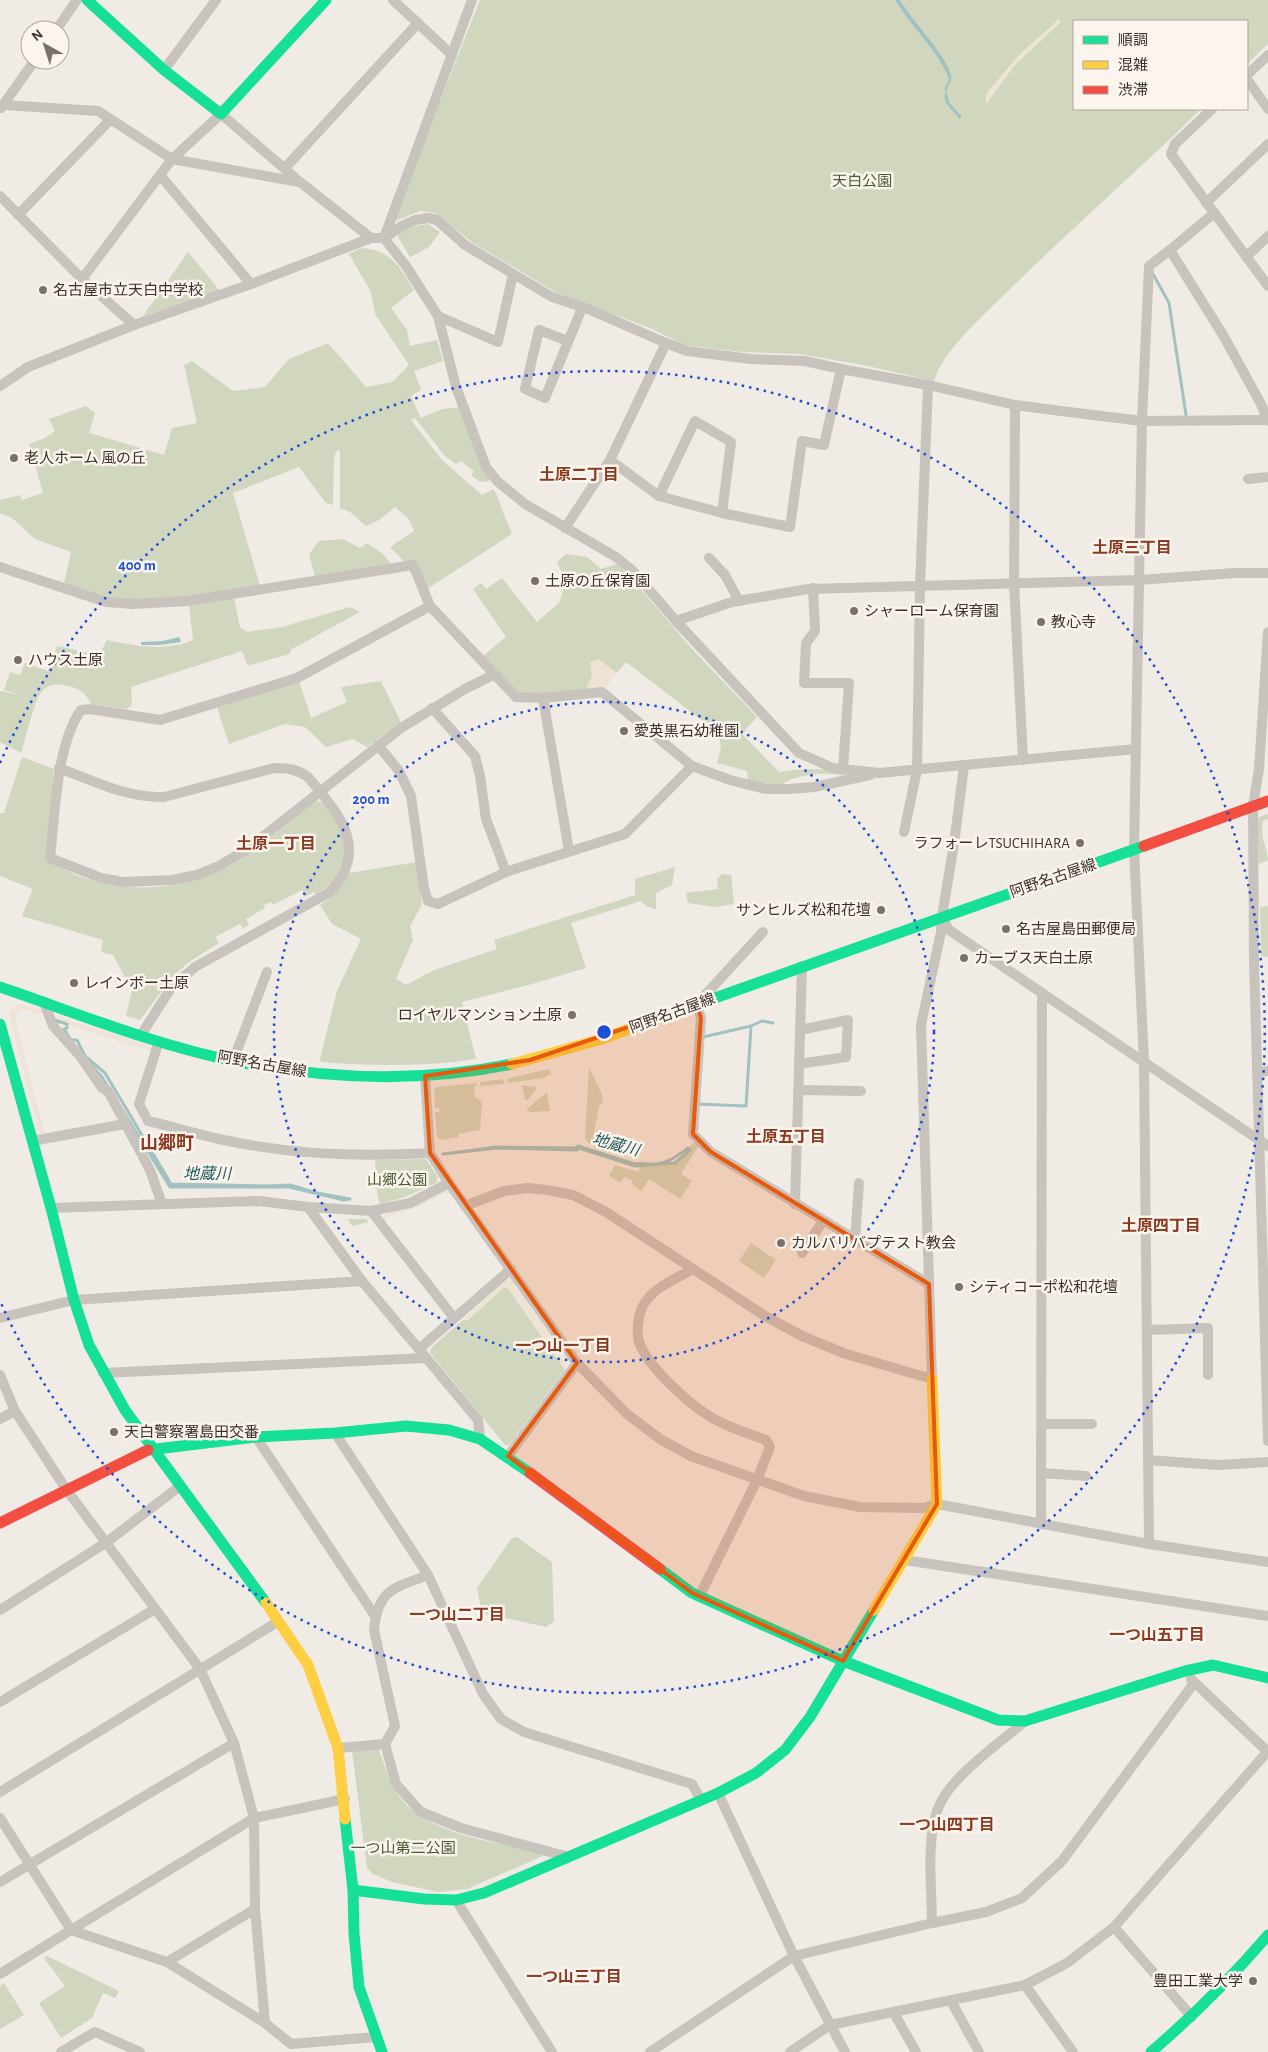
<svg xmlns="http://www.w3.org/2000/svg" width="1268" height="2052" font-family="'Alegreya Sans','Noto Sans JP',sans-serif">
	<rect width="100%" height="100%" fill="#f0ebe5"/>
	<g fill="#d1d6bf">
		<path d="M 480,0 L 1268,0 L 1268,44 L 1247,64 L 1247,21 L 1074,21 L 1074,109 L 1201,109 C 1138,171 1071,229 1008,291 C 985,314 943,350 934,381 L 863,365 L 800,354 L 742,352 L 684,345 L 652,329 L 557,293 L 473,243 L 435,213 L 420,211 L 392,222 Z"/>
		<polygon points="428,224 440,232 429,247 410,257 398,237 400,231 415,226"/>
		<path d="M 361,248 C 391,250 399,266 414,290 L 391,308 L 407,330 L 410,346 L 437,340 L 443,361 L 414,371 L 421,390 L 411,396 L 421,418 L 442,409 L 460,407 L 479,463 L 489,478 L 489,481 L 480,482 L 471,475 L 474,471 L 461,461 L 456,464 L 445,456 L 415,418 L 411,420 L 441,459 L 482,495 L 494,489 L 512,534 L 427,589 L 399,556 L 390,547 L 414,531 L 408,518 L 395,507 L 379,520 L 366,526 L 350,512 L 340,508 L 340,450 L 336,452 L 334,457 L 333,505 L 326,503 L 299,467 L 233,493 L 260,586 C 210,593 158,605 108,598 C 93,596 78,588 64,584 L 71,552 L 35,539 L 12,518 L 0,513 L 0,500 L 20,495 L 22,500 L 43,493 L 29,444 L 45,438 L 55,431 L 49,419 L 86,406 L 95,413 L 89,433 L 164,455 L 172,428 L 197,423 L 184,365 L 192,361 L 233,391 L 265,387 L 289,359 L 328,343 L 366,387 L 392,382 L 409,365 L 375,314 L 371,292 L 349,254 Z"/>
		<polygon points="188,252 220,291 143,316"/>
		<polygon points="343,539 360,548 367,543 383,554 392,565 315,577 309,554 319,541"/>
		<path d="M 566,554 L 587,557 L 601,569 L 617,564 L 628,574 L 692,649 L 757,717 L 742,734 L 779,772 C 802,768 822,768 845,772 L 845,776 C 828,771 793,774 780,786 L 748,781 L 747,771 L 717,763 C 723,743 723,741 708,725 L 626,662 L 617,673 L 599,660 L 586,690 L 543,695 L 518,693 L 483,656 L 506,637 L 473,589 L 481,583 L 486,589 L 502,578 L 537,622 L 559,603 L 566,582 L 557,562 Z"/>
		<path d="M 234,598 L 240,627 L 247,632 L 282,627 L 350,607 L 360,612 L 292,649 L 289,654 L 248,666 L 242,651 L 131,687 L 132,705 L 127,709 L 91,704 C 86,694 80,688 68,686 C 59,684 50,683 43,690 C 35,697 25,741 21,753 L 0,742 L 0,691 L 22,695 L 4,690 L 10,672 L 20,675 L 25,663 L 48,671 L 57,646 L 99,655 L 107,640 C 136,646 165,652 193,640 L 189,606 Z"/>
		<polygon points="299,681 311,718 347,702 341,687 381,681 401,722 367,747 353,739 326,747 305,727 285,724 229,744 217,708"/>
		<path d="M 22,757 L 54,769 L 45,861 C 63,868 82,879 101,883 C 145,893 195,886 234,863 C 263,846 289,822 316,801 L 324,802 C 333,814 343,829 345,844 C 348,865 335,885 316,894 L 313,892 L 306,897 L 302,890 L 273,905 L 271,902 L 264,905 L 265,908 L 246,919 L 249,925 L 243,928 L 240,924 L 215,937 L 219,943 L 189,962 L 173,976 L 140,1020 L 126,1016 L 132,990 L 113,955 L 101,952 L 103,940 L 22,916 L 33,889 L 0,876 L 0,813 L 4,813 Z"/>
		<path d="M 1268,814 L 1268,819 L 1263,821 C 1260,841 1267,844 1268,860 L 1259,864 L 1256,818 Z"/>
		<path d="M 416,862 L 422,905 L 410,926 L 413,940 L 396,979 L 406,985 L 434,970 L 497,949 L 494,940 L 635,895 L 635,879 L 675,867 L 672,885 L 656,893 L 656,909 L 646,906 L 641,901 L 571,923 L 586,968 L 532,984 L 462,1002 L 476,1059 C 424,1067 372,1066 321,1062 L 320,1059 L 337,991 L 361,939 L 332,924 L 320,905 C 333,896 342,887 349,873 Z"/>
		<polygon points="722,874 731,875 734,904 715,907 688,903 686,893 718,889 717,879"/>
		<polygon points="1268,906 1268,957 1261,956 1260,907"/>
		<polygon points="589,1067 603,1097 602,1104 599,1106 592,1145 588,1143 585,1138"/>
		<polygon points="549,1069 551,1074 543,1078 508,1083 507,1079"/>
		<polygon points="503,1079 504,1084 480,1086 480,1082"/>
		<polygon points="477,1083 474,1088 475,1097 482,1102 480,1130 458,1134 459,1137 441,1140 437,1138 435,1112 439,1112 439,1107 435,1108 434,1090 437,1087"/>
		<polygon points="522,1085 536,1087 536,1089 528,1100 525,1100"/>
		<polygon points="547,1092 550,1111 531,1112 526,1110"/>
		<path d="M 696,1141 L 699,1145 L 681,1174 L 692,1181 L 680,1199 L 649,1179 L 641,1191 L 633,1185 L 632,1180 L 624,1177 L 621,1183 L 609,1176 L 615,1165 L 639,1172 L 640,1165 C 665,1166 670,1167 690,1150 L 688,1148 Z"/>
		<polygon points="426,1159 438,1177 436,1183 405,1197 380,1204 377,1193 375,1160"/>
		<polygon points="348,1219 367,1219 368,1222 353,1226 350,1224"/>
		<polygon points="751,1243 776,1260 764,1278 739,1261"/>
		<polygon points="503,1288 508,1288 565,1370 509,1445 505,1445 430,1353 432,1347 463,1320 468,1320"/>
		<polygon points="517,1537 552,1562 554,1621 546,1627 486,1614 481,1608 477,1588 512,1538"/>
		<path d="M 375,1747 L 379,1750 C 384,1764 389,1780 397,1793 C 423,1835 501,1844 546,1852 L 543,1856 L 467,1889 L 438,1892 L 392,1882 L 373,1874 L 367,1868 L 352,1751 Z"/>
		<polygon points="47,1956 119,1991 115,1998 103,1993 92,2018 61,2038 39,2003 65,1986 44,1958"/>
		<polygon points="4,1983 24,2015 0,2029 0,1986"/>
	</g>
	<g fill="#eee3d5">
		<polygon points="1059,19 1061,22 1015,65 986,104 986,94 1002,75 1022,52"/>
		<polygon points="595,660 599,660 617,673 606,688 586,690 592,676 590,663"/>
		<polygon points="19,1004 43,1010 45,1015 22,1009 15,1015 17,1028 35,1099 44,1129 47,1133 43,1134 39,1131 9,1014 10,1011"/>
		<polygon points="58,1017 151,1046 153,1052 54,1020"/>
		<polygon points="443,1190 450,1193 444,1193 418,1207 386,1217 384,1222 383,1218 386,1213 400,1210"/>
		<polygon points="506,1279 511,1279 567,1359 565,1370 508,1288 503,1288 468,1320 463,1320"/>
	</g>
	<g fill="#a1c2c1">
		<path d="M 898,0 L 900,0 C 910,19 952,60 951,79 C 951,83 947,86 947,90 C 946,93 947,98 947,102 L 945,87 L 949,80 C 944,51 912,26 898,0 Z"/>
		<polygon points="179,637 181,642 159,645 141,645 141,642 163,641"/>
	</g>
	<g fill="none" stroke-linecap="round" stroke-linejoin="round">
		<g stroke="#a1c2c1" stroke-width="3">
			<path d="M 897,0 C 913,27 938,48 950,77"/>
			<polyline points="946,95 947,102 960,117"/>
			<polyline points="1153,274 1169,303 1186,415"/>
			<polygon points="54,1020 67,1024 67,1028 64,1029 71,1040 77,1040 85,1056 105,1073 171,1184 267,1186 290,1185 317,1193 350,1199 344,1200 289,1187 170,1187 102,1077 59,1030"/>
			<polyline points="703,1037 751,1026"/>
			<polyline points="698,1104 746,1106 751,1026 762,1021 773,1023"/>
			<path d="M 578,1146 L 635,1164 C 643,1162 648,1165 656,1164 C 669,1163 678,1155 688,1148 L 690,1150 L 675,1163 L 635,1166 L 579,1148 L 577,1150 L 497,1148 L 443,1154 L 497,1147 L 576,1148 Z"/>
		</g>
		<g stroke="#c9c3be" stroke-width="10">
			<polyline points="393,0 452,55"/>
			<polyline points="56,30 77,0"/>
			<polyline points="164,70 216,0"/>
			<polyline points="1247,75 1268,55"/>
			<polyline points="1247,79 1268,109"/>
			<polyline points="3,105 98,111 172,159 299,182"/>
			<polyline points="1,108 35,60"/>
			<polyline points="1212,109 1175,144 1171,154 1268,286"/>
			<polyline points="285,168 418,23"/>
			<polyline points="160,175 251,284"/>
			<polyline points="0,196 82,279 134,325"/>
			<polyline points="1206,203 1268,144"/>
			<polyline points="1213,214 1170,250 1223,335 1261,404 1268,421"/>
			<polyline points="18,215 111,119"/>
			<polyline points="384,238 406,266 438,316 456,387 486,467 497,481 525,504 616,557 633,571 676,621"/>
			<polyline points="384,238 472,0"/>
			<polyline points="1246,257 1268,236"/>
			<polyline points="82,279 172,159 221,114 300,182 371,238"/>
			<polyline points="438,316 498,342 513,274"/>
			<polyline points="568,341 539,330 525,389 545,398 582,308"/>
			<polyline points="666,343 687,351 751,359 805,361 841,369 928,385 1015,405 1061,411 1142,421 1268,420"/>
			<polyline points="0,386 28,367 134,325 251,284 371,238 384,238 402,226 415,220 428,218 437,220 465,245 552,297 588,309 666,343 610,460 565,528"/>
			<polyline points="1015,405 1014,583 1023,760"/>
			<polyline points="610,460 659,496 722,513 790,527 802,441 824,445 841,369"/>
			<polyline points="1248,479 1268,477"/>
			<polyline points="659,496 695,421 731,442 722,513"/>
			<polyline points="709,558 725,575 739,601"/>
			<polyline points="0,567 106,602 133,604 188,601 413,565 430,606 516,697 543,698 602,692 692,766 730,780 766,789 789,789 814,787 870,775"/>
			<polyline points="813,588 815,631 806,643 804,683 849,683 843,769"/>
			<path d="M 430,606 L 297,678 L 160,720 L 90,709 L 81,710 C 56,745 55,816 50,858 L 101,878 L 123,882 L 172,880 L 197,875 L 217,867 L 246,850 L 401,728 L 465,689 L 495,674"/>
			<polyline points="1268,632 1259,769 1253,806 1254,962 1268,1441"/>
			<polyline points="543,698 569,851"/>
			<polyline points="432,708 475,756 480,776 486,819 506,872"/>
			<polyline points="378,745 399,771 411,796 424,888 428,901 438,904 506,872 625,834 692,766"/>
			<polyline points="1136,749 879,773 833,768 799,753 676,621 732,602 808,589 1139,580 1235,573 1268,573"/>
			<path d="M 59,768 C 93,781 127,798 164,797 L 274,768 C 287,768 297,769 308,777 C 338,813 371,848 330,892 L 195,967 L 171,988 L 141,1035"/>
			<polyline points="904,832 917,770 920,586 928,385"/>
			<polyline points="942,917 949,930 1268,1146"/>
			<polyline points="763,932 697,1004 701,1018 693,1134 711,1152 929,1284"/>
			<polyline points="44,1002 53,1026 80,1056 102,1088 108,1091 150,1170 162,1204"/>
			<path d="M 159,1041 L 139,1104 L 148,1121 C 175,1127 202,1136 229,1141 C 295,1155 362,1157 430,1153"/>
			<polyline points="233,1061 267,972"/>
			<polyline points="799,1064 846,1057 848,1020 800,1030"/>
			<polyline points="1257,1072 1268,1071"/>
			<polyline points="425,1076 430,1153 449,1183 577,1363 627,1414 660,1439 691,1456 804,1496 860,1507 923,1508 937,1504 1149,1544 1268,1562"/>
			<polyline points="798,1090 861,1091"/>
			<polyline points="32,1141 125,1124"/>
			<polyline points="795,1204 802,966"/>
			<polyline points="465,1206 504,1191 527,1188 547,1190 573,1195 606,1212 765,1316 802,1336 846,1354 932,1379 921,1025 941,932 942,916 954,844 964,766"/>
			<polyline points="308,1207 362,1281 478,1420 480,1439"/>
			<polyline points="51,1208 259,1201 308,1207 371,1211 410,1203 449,1183"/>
			<polyline points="371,1211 454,1318"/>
			<polyline points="855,1240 859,1183"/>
			<polyline points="802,1253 823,1221"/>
			<path d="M 693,1269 C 676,1279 654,1287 644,1304 C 638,1314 636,1331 639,1342 C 648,1367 687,1402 709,1416 C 727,1427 747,1433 766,1440 L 770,1447 L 757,1480 L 699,1597"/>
			<polyline points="0,1318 74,1300 362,1281"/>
			<polyline points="1147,1330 1208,1328 1208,1375"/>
			<polyline points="419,1349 511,1269"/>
			<polyline points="103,1373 425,1358"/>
			<polyline points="0,1375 15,1411 66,1489 200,1669 234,1743 254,1818 255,1909 265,2023 291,2044 376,2037"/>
			<polyline points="0,1419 15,1411"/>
			<polyline points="1042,1424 1092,1424"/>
			<polyline points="335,1433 428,1575 483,1694 501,1719 524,1732 692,1784 701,1800"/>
			<polyline points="256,1437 375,1616"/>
			<polyline points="508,1456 577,1363"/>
			<polyline points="1148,1460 1217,1465 1268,1462"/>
			<polyline points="1041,1473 1086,1476"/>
			<polyline points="1041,1524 1042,994"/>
			<polyline points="1149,1544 1144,1062 1134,850 1142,421 1149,266 1170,250"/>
			<polyline points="905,1560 1268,1616"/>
			<polyline points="0,1610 107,1542 180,1486"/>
			<polyline points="1191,1679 1268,1752"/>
			<polyline points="0,1702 155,1609"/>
			<polyline points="385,1744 396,1784 421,1812 461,1828 569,1857"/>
			<path d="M 338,1748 L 385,1744 L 395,1726 L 374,1630 C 378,1589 394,1588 428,1575"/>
			<polyline points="0,1792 279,1621"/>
			<polyline points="718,1793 794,1956 845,2052"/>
			<polyline points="0,1818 71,1930 0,1974"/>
			<polyline points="0,1882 234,1743"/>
			<polyline points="456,1900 552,2052"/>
			<path d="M 932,1923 C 932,1889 925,1834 940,1804 C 953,1775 1000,1743 1025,1721"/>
			<polyline points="1114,1927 1192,2017"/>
			<polyline points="71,1930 254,1818 345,1799"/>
			<polyline points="71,1930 167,1962 265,2023"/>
			<polyline points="167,1962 255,1909"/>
			<polyline points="1025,1985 1073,2052"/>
			<polyline points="951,2001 979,2052"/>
			<polyline points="894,2013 916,2052"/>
			<polyline points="61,2052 95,2032 140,2052"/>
			<polyline points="650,2052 794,1956 932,1923 986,1912 1022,1898 1062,1861 1194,1683"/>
			<polyline points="790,2052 830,2025 1025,1985 1067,1963 1114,1927 1267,1752"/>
		</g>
		<g stroke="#16e098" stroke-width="11">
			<polyline points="87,0 164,70 221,114 326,0"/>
			<path d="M 0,987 C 76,1013 155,1045 234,1061 C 325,1079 421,1083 512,1064"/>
			<polyline points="664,1016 1144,846"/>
			<polyline points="0,1024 51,1208 74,1300 89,1345 125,1410 266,1603"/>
			<polyline points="148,1450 256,1437 335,1433 406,1426 449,1430 480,1439 530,1473"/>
			<polyline points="660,1569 692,1593 843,1661 998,1720 1025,1721 1185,1671 1213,1665 1268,1678"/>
			<polyline points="345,1819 353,1890 354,1934 359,1987 382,2052"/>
			<polyline points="353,1890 424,1899 456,1900 484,1893 718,1793 756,1773 785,1750 810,1717 874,1610"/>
			<path d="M 1151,2052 C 1193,2016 1232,1977 1268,1935"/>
		</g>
		<g stroke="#ffcf43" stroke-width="11">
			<polyline points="512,1064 602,1039 664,1016"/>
			<polyline points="266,1603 308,1665 338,1748 345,1819"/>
			<polyline points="874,1610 937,1504 932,1379"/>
		</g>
		<g stroke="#f24e42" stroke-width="11">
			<polyline points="1144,846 1268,801"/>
			<polyline points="530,1473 660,1569"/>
			<polyline points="0,1523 148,1450"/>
		</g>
	</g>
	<path fill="#e8590c" fill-opacity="0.2" stroke="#e8590c" stroke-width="4" stroke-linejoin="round" d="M 697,1004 L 701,1018 L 693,1134 L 711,1152 L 929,1284 L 937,1504 L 843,1661 L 692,1593 L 508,1456 L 577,1363 L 430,1153 L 425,1076 L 530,1060 Z"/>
	<g fill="none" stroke="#1d4ed8" stroke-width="2.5" stroke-dasharray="2.5 5">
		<circle cx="604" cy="1032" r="330"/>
		<path d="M0 763A661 661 0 1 1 0 1301"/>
	</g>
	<g fill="#7a716c" stroke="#fbf5ee" stroke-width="2">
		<circle cx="43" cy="290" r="5"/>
		<circle cx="14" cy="458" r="5"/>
		<circle cx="535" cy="581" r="5"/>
		<circle cx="854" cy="611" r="5"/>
		<circle cx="1041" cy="622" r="5"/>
		<circle cx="18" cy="660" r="5"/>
		<circle cx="624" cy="731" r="5"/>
		<circle cx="1080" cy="843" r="5"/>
		<circle cx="881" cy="910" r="5"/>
		<circle cx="1006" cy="929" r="5"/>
		<circle cx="964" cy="958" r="5"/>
		<circle cx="74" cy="983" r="5"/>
		<circle cx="572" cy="1015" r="5"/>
		<circle cx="781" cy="1243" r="5"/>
		<circle cx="959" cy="1287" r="5"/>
		<circle cx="114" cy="1432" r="5"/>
		<circle cx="1253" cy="1981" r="5"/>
	</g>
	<g text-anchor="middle" stroke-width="5" stroke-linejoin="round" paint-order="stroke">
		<g font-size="15" fill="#4a5a2e" stroke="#fbf5ee">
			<text x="862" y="186">天白公園</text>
			<text x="397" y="1185">山郷公園</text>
			<text x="403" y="1853">一つ山第二公園</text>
		</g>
		<g font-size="15" fill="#3b302b" stroke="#fbf5ee" text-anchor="start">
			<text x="53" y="295">名古屋市立天白中学校</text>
			<text x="24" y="463">老人ホーム 風の丘</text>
			<text x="545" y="586">土原の丘保育園</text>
			<text x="864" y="616">シャーローム保育園</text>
			<text x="1051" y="627">教心寺</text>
			<text x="28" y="665">ハウス土原</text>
			<text x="634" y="736">愛英黒石幼稚園</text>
			<text x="1070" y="848" text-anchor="end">ラフォーレTSUCHIHARA</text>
			<text x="871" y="915" text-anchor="end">サンヒルズ松和花壇</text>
			<text x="1016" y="934">名古屋島田郵便局</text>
			<text x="974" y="963">カーブス天白土原</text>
			<text x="84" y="988">レインボー土原</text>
			<text x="562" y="1020" text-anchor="end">ロイヤルマンション土原</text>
			<text x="791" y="1248">カルバリバプテスト教会</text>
			<text x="969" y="1292">シティコーポ松和花壇</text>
			<text x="124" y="1437">天白警察署島田交番</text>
			<text x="1243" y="1986" text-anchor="end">豊田工業大学</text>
		</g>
		<g font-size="15" fill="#3b302b" stroke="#fbf5ee">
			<text transform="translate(1053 878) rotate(-19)" y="5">阿野名古屋線</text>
			<text transform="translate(672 1013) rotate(-20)" y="5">阿野名古屋線</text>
			<text transform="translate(262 1064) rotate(10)" y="5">阿野名古屋線</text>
		</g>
		<g font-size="16" font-weight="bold" fill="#8c3b22" stroke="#fbf5ee">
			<text x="579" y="480">土原二丁目</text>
			<text x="1132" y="553">土原三丁目</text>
			<text x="276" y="849">土原一丁目</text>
			<text x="786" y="1142">土原五丁目</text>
			<text x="1161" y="1231">土原四丁目</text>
			<text x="563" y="1351">一つ山一丁目</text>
			<text x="457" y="1620">一つ山二丁目</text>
			<text x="1157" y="1640">一つ山五丁目</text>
			<text x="947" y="1830">一つ山四丁目</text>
			<text x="574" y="1982">一つ山三丁目</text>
		</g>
		<g font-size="16" font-style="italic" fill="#1f5a5e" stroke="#fbf5ee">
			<text transform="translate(616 1144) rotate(15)" y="6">地蔵川</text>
			<text x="207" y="1179">地蔵川</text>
		</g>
		<g font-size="18" font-weight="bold" fill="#8c3b22" stroke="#fbf5ee">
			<text x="167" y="1149">山郷町</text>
		</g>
	</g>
	<circle cx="604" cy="1032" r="8" fill="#1d4ed8" stroke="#fbf5ee" stroke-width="2.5"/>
	<g font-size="15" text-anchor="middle" font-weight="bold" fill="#1d4ed8" stroke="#fbf5ee" stroke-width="5" stroke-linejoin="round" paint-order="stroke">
		<text x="137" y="570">400 m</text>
		<text x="371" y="804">200 m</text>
	</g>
	<rect x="1073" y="20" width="175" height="90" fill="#fbf5ee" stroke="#aea6a0"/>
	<rect x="1083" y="36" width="25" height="8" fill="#16e098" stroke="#aea6a0"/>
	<text x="1118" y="45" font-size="15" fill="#3b302b">順調</text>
	<rect x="1083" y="61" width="25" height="8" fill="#ffcf43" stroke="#aea6a0"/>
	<text x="1118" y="70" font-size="15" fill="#3b302b">混雑</text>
	<rect x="1083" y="86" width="25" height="8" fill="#f24e42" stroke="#aea6a0"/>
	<text x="1118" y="95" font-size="15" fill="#3b302b">渋滞</text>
	<g transform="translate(45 45) rotate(321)"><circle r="24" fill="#fbf5ee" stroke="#aea6a0"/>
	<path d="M0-4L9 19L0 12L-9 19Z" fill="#7a716c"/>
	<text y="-8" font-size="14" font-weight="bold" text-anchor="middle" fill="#3b302b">N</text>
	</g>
</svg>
